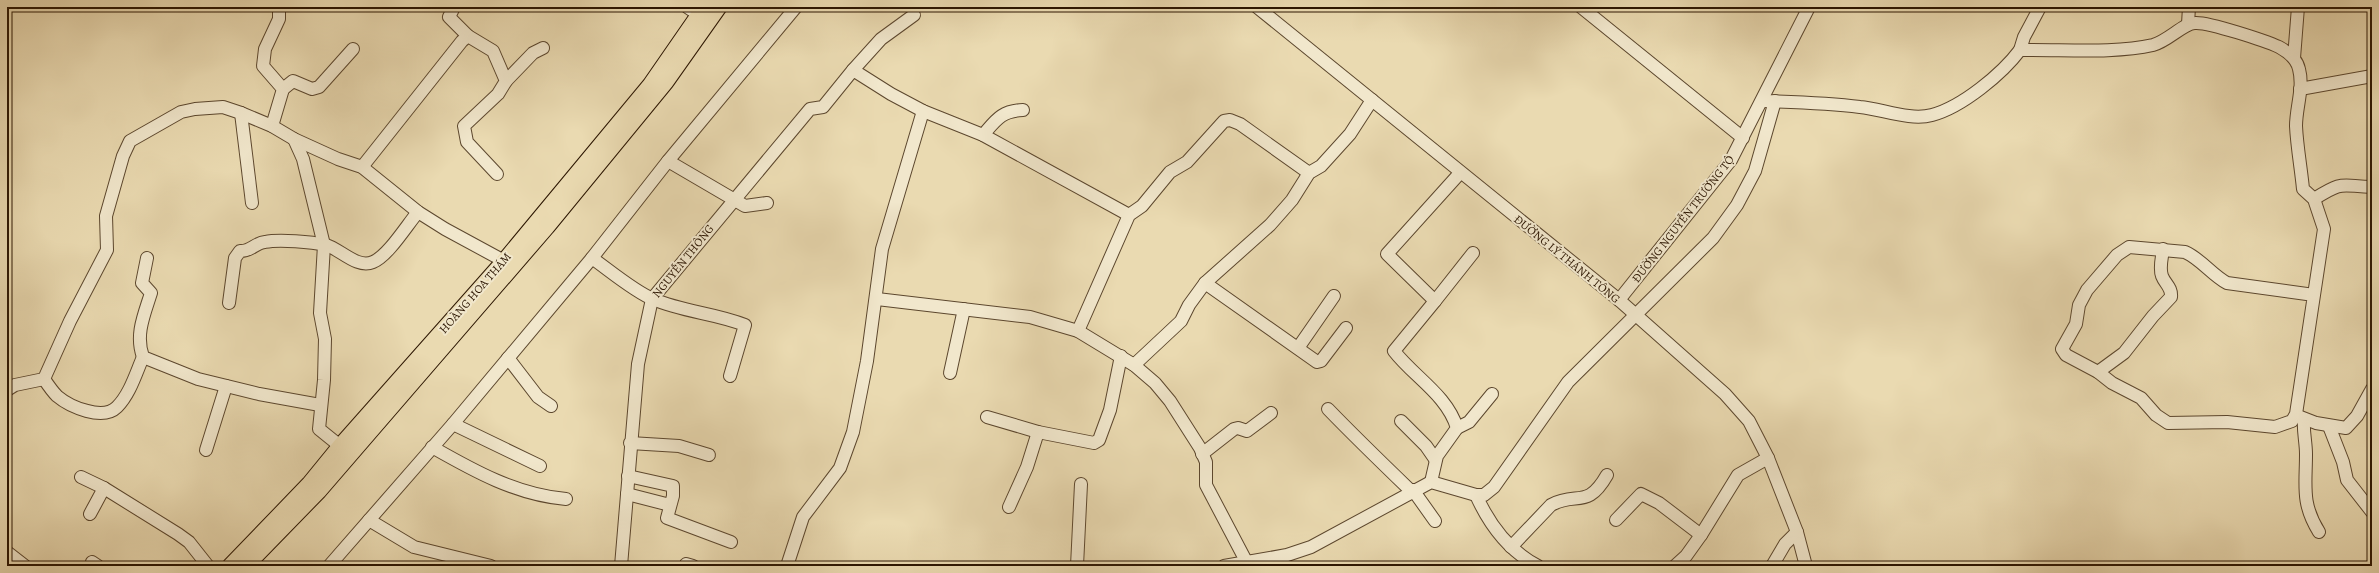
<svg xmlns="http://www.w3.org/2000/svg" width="2379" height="573" font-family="Alegreya,serif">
	<rect width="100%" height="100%" fill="#eadab1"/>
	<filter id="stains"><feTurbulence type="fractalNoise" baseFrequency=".005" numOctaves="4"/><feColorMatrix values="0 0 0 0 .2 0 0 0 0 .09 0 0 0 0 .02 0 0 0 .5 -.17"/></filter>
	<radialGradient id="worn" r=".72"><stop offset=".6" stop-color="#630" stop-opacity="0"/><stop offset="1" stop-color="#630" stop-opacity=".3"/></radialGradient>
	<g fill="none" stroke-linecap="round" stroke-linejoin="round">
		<g stroke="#5c472e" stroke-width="14">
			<g id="minor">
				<polyline points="454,7 449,17 468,36"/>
				<polyline points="687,7 699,15"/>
				<polyline points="1257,7 1619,300 1725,394 1749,421 1768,458 1797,532 1806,566"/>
				<polyline points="1581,7 1743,138"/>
				<polyline points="2188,24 2189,7"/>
				<polyline points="2020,50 2024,37 2040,7"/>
				<polyline points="2294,58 2298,7"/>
				<polyline points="853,70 881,39 914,15"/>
				<polyline points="506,81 533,53 543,48"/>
				<polyline points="283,89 293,81 312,89 319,87 353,49"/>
				<polyline points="2300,89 2372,76"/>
				<path d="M 1762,101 C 1794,102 1827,103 1860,107 C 1882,109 1910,121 1932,115 C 1962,107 2002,74 2020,50 C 2061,49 2114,54 2153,45 C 2168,41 2184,23 2195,23 C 2209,22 2266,41 2279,47 C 2288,52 2297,59 2299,69 C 2304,88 2296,107 2296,126 C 2297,147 2301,168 2303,189 L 2314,199 L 2324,229 L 2296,414 L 2292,421 L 2275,427 L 2227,422 L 2168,423 L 2156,415 L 2141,398 L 2112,383 L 2098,372 L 2066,355 L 2062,349 L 2076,324 L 2079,305 L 2087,290 L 2117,255 L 2129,247 L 2185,252 C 2201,259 2212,275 2227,283 L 2314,295"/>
				<polyline points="241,113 252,203"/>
				<polyline points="272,126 283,89 263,66 265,49 279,19 279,7"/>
				<path d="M 983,135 C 996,120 1001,111 1023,110"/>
				<polyline points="294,139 303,159 324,245 320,313 325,339 324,380 319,429 340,446"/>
				<polyline points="668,161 745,206 767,203"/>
				<polyline points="362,167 462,41 468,36 493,51 506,81 498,94 464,126 467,142 497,174"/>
				<path d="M 2314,199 C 2344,180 2340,186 2372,187"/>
				<path d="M 147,258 L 142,283 L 151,293 C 144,315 135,335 143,357 L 198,379 L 259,394 L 320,405"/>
				<path d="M 592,258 C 609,270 635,292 653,299 C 683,312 715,313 745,325 L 730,376"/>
				<polyline points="1205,283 1317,362 1321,361 1346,328"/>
				<polyline points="877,299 1030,317 1078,331 1134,365 1155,383 1170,401 1200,448 1206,462 1206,485 1246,561"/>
				<polyline points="1619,300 1731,160 1809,7"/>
				<polyline points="1435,301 1473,253"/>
				<path d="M 229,303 L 235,258 L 240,251 C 250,252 255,243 265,242 C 279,239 312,242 326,245 C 340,249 357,269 373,262 C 388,256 407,225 418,212"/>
				<polyline points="1078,331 1129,215 1142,206 1170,172 1187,162 1224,121 1230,120 1240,124 1309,173"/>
				<polyline points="1298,348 1334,296"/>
				<polyline points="508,358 538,397 551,406"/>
				<polyline points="1134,365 1181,321 1189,305 1205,283 1270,225 1292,200 1309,173 1321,166 1350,134 1372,100"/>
				<path d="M 2098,372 L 2124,353 L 2153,316 L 2171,297 C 2172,287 2165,284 2162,276 C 2159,268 2162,258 2163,249"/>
				<polyline points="950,373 964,309"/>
				<path d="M 44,379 C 48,385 52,391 57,396 C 70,407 103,421 117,407 C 130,394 136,373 143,357"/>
				<polyline points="7,390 15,385 44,379 70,321 107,250 106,216 123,156 130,141 181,112 195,109 223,107 241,113 272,126 294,139 338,159 362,167 418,212 445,229 504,261"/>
				<path d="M 1328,409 C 1355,437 1383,464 1411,491"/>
				<polyline points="2298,416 2316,423 2346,428 2357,416 2372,389"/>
				<polyline points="987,417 1038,432 1094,443 1099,440 1110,410 1121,356"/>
				<path d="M 2304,420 C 2303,432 2306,442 2306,454 C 2306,486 2301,503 2319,532"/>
				<polyline points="1401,421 1426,446 1435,459"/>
				<polyline points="453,424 540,466"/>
				<polyline points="2329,426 2343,462 2347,480 2372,512"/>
				<polyline points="1457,428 1469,422 1492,394"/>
				<polyline points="630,443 679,446 709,455"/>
				<path d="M 432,447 C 474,471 517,495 566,499"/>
				<polyline points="206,450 226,386"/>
				<polyline points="1202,454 1234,429 1238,428 1247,431 1271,413"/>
				<polyline points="628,476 673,486 673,496 667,518 731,542"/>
				<polyline points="81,477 104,488 178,534 189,542 208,566"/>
				<path d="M 1431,482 L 1437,456 L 1457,428 C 1447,395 1414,377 1394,351 L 1435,301 L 1387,254 L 1460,173"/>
				<polyline points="1413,490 1435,521"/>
				<polyline points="627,494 670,505"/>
				<path d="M 1476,495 C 1489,524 1509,551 1538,566"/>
				<polyline points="1009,507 1027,467 1038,432"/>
				<polyline points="90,514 104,488"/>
				<polyline points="369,520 414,547 491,566"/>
				<polyline points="1616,520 1641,494 1659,503 1701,535"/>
				<path d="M 1511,547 L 1551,505 C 1577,491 1587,510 1607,475"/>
				<polyline points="7,552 25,566"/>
				<polyline points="92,562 98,566"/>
				<polyline points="686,564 693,566"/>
				<polyline points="329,566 453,424 592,258 668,161 796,7"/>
				<polyline points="621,566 638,364 652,299 810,109 823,107 853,70 891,94 923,111 983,135 1129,215"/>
				<polyline points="787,566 803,517 840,468 853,432 867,361 882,249 923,111"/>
				<polyline points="1077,566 1081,484"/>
				<polyline points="1224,566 1287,555 1311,547 1431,482 1476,495 1484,495 1494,487 1568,382 1713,238 1737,205 1755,171 1775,101"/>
				<polyline points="1675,566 1686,556 1701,535 1738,475 1768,458"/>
				<polyline points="1772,566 1785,544 1797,532"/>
			</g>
		</g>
		<g stroke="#2c1602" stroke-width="17">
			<g id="major">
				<polyline points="230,566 309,484 340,446 504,261 650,85 704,7"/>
				<polyline points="246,566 319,491 547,227 666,82 719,7"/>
			</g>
		</g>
		<use href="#minor" stroke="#f1e7cc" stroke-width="12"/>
		<use href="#major" stroke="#eadab1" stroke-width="15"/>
	</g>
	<g text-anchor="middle" stroke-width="4" stroke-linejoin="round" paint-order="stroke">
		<g font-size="12" fill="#2c1602" stroke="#f1e7cc">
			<text transform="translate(1683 219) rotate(-52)" y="4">ĐƯỜNG NGUYỄN TRƯỜNG TỘ</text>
			<text transform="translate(1567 259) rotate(39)" y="4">ĐƯỜNG LÝ THÁNH TÔNG</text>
			<text transform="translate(683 261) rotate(-51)" y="4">NGUYỄN THÔNG</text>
			<text transform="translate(475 293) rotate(-49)" y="4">HOÀNG HOA THÁM</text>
		</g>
	</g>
	<rect width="2379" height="573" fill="none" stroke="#eadab1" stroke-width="24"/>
	<rect x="8" y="8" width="2363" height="557" fill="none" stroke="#2c1602" stroke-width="2"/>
	<rect x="12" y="12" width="2355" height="549" fill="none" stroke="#2c1602"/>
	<rect width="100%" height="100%" filter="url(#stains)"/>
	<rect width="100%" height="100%" fill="url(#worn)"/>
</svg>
